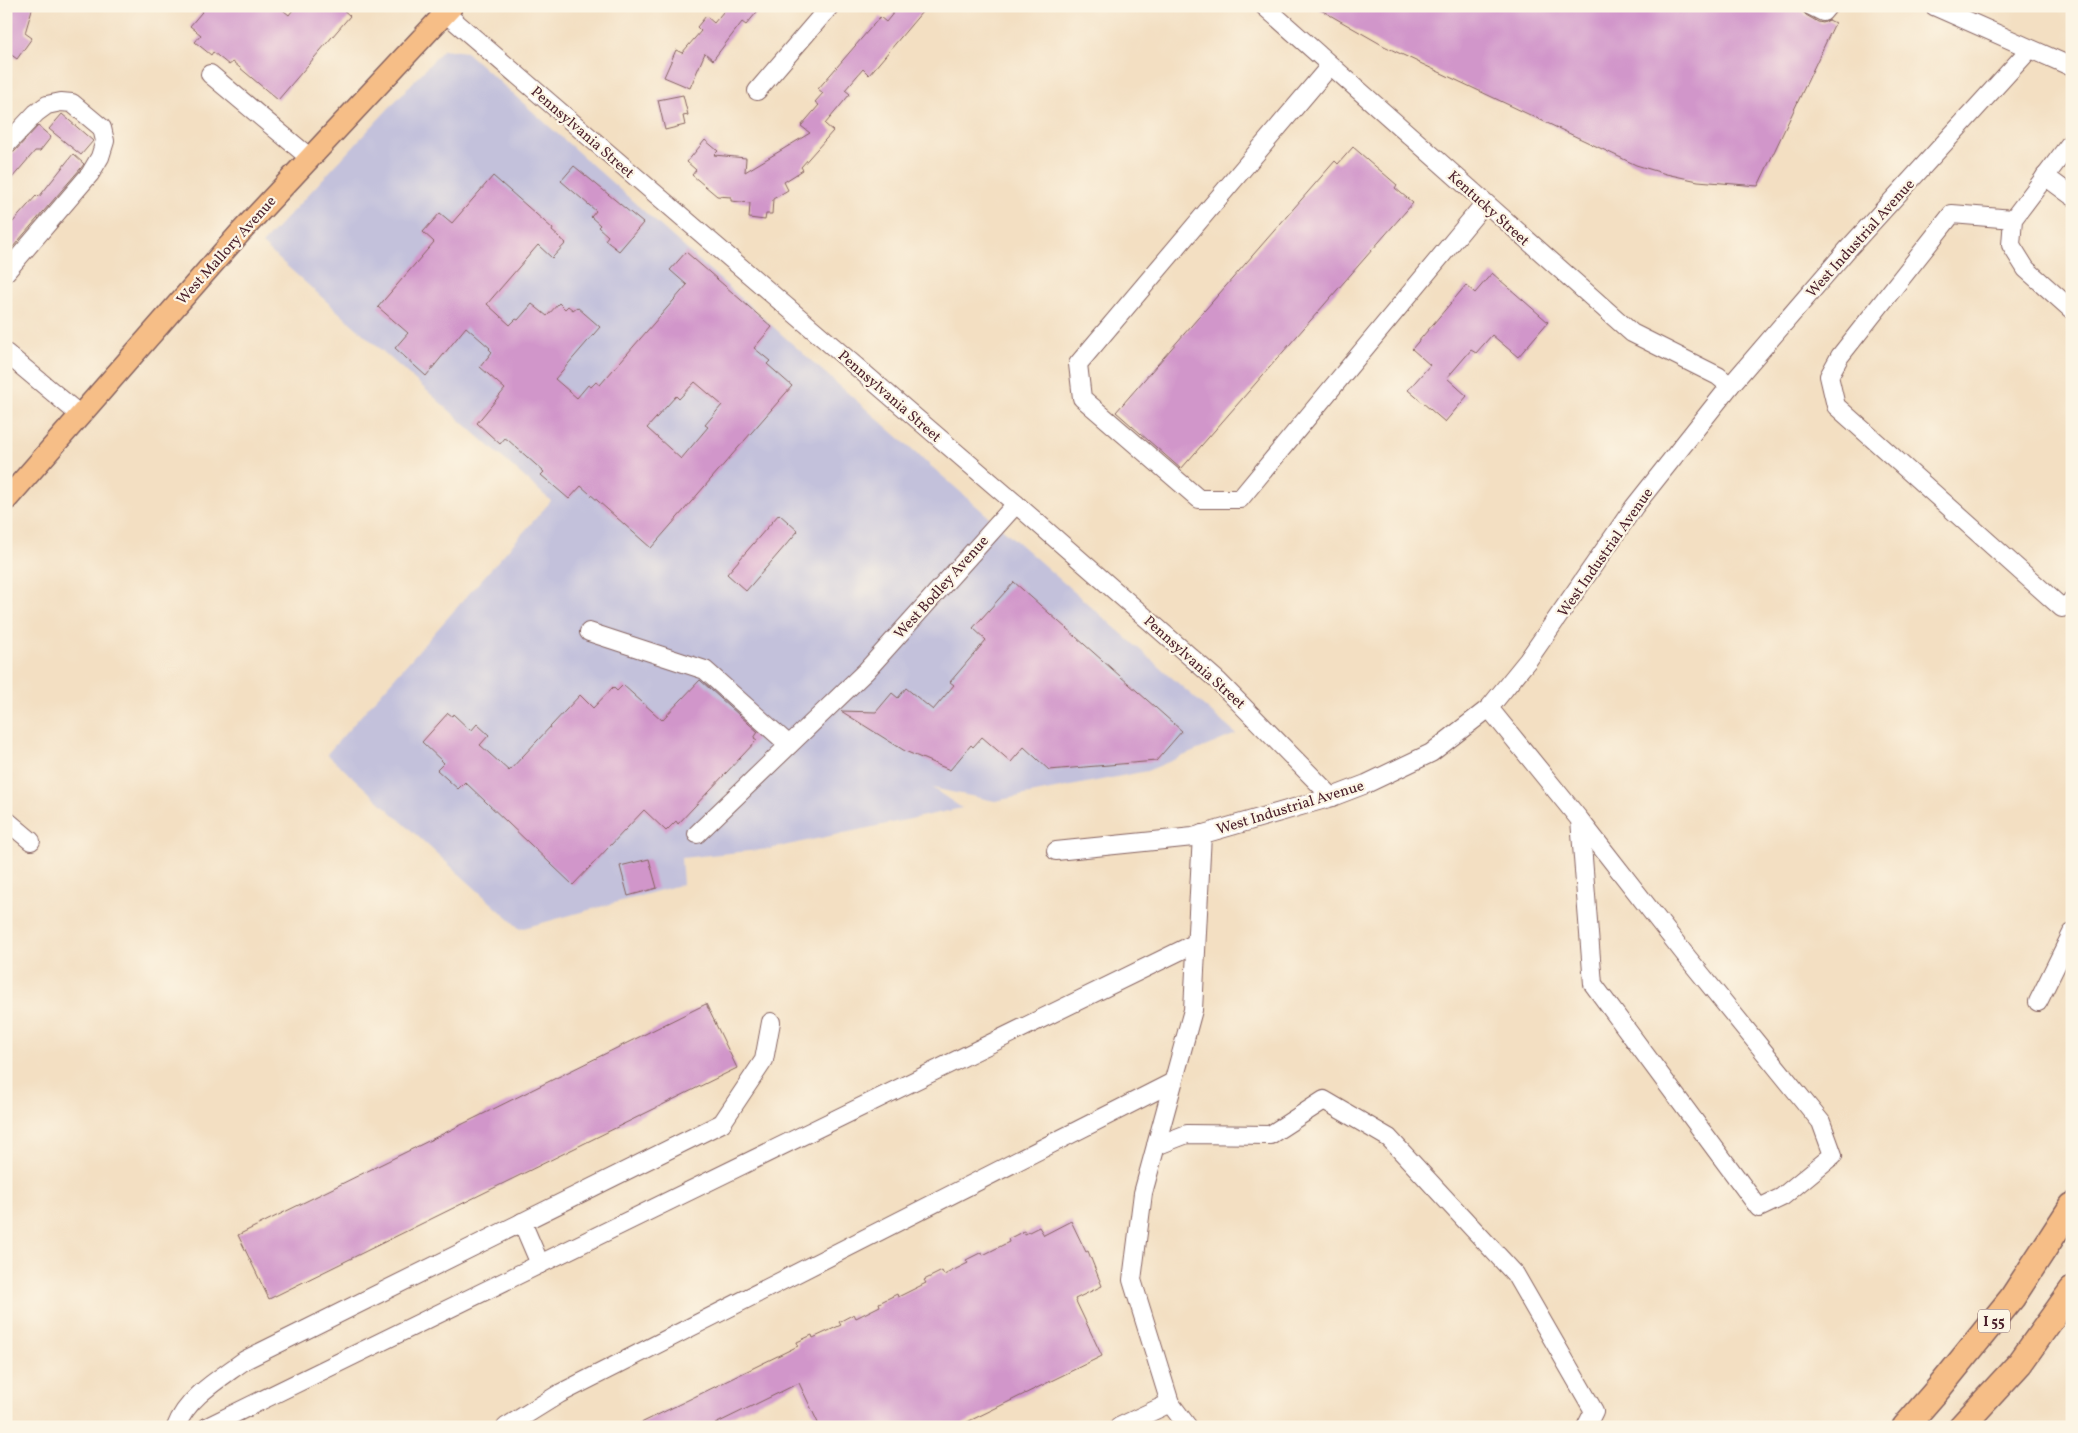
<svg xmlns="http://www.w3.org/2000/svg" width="2078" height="1433" font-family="Vollkorn,serif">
	<rect width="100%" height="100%" fill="#fcf5e5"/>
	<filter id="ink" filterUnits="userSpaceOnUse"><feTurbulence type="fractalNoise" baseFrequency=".02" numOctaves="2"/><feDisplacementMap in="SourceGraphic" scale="10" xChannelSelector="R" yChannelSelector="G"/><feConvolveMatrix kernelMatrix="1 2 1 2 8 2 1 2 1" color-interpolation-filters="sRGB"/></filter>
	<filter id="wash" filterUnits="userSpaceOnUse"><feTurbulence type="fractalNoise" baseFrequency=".0096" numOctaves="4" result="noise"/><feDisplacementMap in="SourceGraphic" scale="20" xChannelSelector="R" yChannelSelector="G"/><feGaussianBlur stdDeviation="1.12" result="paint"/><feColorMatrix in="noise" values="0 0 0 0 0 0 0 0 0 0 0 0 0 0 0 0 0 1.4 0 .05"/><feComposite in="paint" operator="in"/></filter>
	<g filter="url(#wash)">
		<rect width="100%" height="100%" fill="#f3dfc2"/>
		<polygon fill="#c3c1db" points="444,49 466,52 816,365 1236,734 1147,771 995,801 932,788 962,808 769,849 681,858 683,884 520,929 327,754 551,501 262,244"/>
		<g id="blocks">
			<g fill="#d196ca" fill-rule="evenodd">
				<polygon points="11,6 33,6 25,33 32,38 17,59 6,51 6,22"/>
				<polygon points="207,6 278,6 289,15 296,6 339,6 350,16 278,100 233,62 229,65 213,52 211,55 195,42 201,35 190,26"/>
				<polygon points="728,6 762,6 746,25 742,22 713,60 705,53 690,88 664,77 676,50 682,53 701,31 697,27 706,16 714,23"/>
				<polygon points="899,6 927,6 869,75 863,69 845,90 850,94 825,124 833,131 801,167 803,170 784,182 788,190 773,199 772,214 766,214 765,220 749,218 750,203 731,201 731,197 717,196 692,175 696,170 687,162 705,140 718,151 714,155 746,158 745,172 810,133 801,126 819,105 815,102 823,93 818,89 880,17 886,22"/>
				<polygon points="1314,6 1799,6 1806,15 1818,22 1823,23 1829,20 1835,23 1758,186 1698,181 1666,174 1636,165 1384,46"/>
				<polygon points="683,95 688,115 683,116 685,125 665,130 658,100"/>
				<polygon points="62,114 93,141 81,155 49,129"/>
				<polygon points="38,126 51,137 40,151 35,151 6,185 6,155 14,152"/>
				<polygon points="1353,147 1397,185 1395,188 1413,203 1181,469 1116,412 1335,161 1338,164"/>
				<polygon points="73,154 84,164 81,168 6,255 6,218 12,223 35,197 37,195 39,197"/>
				<polygon points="574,166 643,223 619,251 605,240 608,236 598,227 600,225 591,217 596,211 561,181"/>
				<path d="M 493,176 L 553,229 L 552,231 L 566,243 L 552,258 L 538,245 L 487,304 L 510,325 L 516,319 L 518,320 L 532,304 L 547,316 L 559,303 L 565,309 L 568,306 L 573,310 L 577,307 L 600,327 L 555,379 L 577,398 L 588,385 L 591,387 L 596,382 L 600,385 L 687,285 L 670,270 L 686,252 L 772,327 L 754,348 L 770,361 L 767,364 L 792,386 L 651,548 L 581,486 L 569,499 L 541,475 L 544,472 L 508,440 L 505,438 L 500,444 L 477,423 L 505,389 L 480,367 L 492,352 L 489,349 L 490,348 L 466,327 L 426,376 L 395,348 L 408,333 L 378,307 L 434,242 L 423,232 L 440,213 L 452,223 ZM 695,382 L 722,405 L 705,425 L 708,427 L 681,459 L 647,428 L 676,396 L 679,399 Z"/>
				<polygon points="1492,273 1548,322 1518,357 1492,335 1476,353 1471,350 1447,378 1467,396 1445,422 1408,390 1430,365 1412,349 1466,285 1475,293"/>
				<polygon points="779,514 798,531 746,591 727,574"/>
				<polygon points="1014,582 1182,731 1156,761 1049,770 1024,747 1011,762 982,737 973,747 971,745 950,770 905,751 841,711 876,712 892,693 898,698 906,688 933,710 954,685 950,682 986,640 973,628"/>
				<polygon points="700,680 758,732 754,738 757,740 678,824 676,821 666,831 644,810 573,885 465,782 458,789 437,770 444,763 422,742 448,713 452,716 453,714 471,731 477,724 489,735 480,745 509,771 580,695 593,708 613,687 617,691 623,685 662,720"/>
				<polygon points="649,859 657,888 628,896 620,866"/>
				<polygon points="706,1004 737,1068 269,1299 238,1235"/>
				<polygon points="1071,1221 1086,1252 1088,1251 1102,1286 1075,1299 1102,1356 957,1427 820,1427 799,1383 709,1427 633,1427 798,1346 797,1342 812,1335 813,1338 841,1325 839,1322 854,1314 856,1318 880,1306 879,1303 897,1294 898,1297 926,1283 924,1280 942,1271 944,1275 968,1263 966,1260 982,1252 983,1255 1009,1242 1008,1239 1024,1231 1025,1234 1039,1227 1044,1235"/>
			</g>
		</g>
	</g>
	<g filter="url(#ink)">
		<use href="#blocks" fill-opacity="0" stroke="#856260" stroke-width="1"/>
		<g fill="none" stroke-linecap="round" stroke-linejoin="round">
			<g stroke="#856260" stroke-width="20">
				<g id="minor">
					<polyline points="437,6 1016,504 1218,681 1332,797"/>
					<polyline points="1264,6 1632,333 1718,376 1730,386"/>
					<polyline points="1811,6 1823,12 1828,6"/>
					<polyline points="1934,6 2072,67"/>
					<polyline points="1330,66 1078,364 1082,398 1199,499 1240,499 1484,204"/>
					<polyline points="210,74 310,158"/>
					<polyline points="757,91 830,6"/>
					<polyline points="2072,141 2013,219 2011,245 2026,269 2072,310"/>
					<polyline points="6,145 36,113 47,105 61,102 72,103 102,128 105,141 100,157 90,174 6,272"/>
					<polyline points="2045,176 2072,196"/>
					<polyline points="2013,219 1952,214 1840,356 1829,376 1836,406 2062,608 2072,601"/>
					<polyline points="6,353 80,415"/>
					<polyline points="589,632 705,670 789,745"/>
					<polyline points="1489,708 1580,820 1593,984 1759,1208 1782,1197 1833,1155 1821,1122 1687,957 1580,820"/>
					<polyline points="6,820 31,841"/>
					<polyline points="697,834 866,671 1016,504"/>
					<polyline points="1056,851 1193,837 1332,797 1366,784 1431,753 1489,708 1528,660 1634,507 1730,386 1847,250 2030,49"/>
					<polyline points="2038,1002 2072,933"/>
					<polyline points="1156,1146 1187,1134 1270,1135 1324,1100 1389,1138 1515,1274 1594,1411 1586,1427"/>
					<polyline points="522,1222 540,1264"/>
					<polyline points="1170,1403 1188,1427"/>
					<path d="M 176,1427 C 187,1397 221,1378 245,1360 L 722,1123 L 764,1060 L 771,1022"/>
					<polyline points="207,1427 1196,943"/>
					<polyline points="506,1427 559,1394 1173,1082"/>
					<polyline points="1119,1427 1170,1403 1132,1280 1143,1193 1193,1010 1202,834"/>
				</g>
			</g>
			<g stroke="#856260" stroke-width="24">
				<polyline id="major" points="6,500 239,234 452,6"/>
			</g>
			<g stroke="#856260" stroke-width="28">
				<g id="highway">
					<polyline points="1905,1427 1939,1388 2012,1298 2072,1206"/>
					<polyline points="1961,1427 2020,1363 2072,1290"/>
				</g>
			</g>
			<use href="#minor" stroke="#fff" stroke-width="18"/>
			<use href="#major" stroke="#f6be87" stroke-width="21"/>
			<use href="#highway" stroke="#f6be87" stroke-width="25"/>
		</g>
	</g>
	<g text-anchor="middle" stroke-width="4.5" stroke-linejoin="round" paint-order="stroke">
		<rect fill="#fcf5e5" stroke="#7f5f63" stroke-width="1" x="1978" y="1309.5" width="32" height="23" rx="4"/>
		<g font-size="14" font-weight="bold" fill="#4a1f2b">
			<text x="1994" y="1326">I 55</text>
		</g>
		<g font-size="15" fill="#4a1f2b" stroke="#fcf5e5">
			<text transform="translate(583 132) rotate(41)" y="5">Pennsylvania Street</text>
			<text transform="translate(1489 208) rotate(42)" y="5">Kentucky Street</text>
			<text transform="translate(1860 238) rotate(-48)" y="5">West Industrial Avenue</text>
			<text transform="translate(226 250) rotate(-48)" y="5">West Mallory Avenue</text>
			<text transform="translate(890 396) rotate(41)" y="5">Pennsylvania Street</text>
			<text transform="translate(1605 552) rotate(-55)" y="5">West Industrial Avenue</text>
			<text transform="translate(941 587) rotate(-48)" y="5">West Bodley Avenue</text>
			<text transform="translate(1195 662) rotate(42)" y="5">Pennsylvania Street</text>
			<text transform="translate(1290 807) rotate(-17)" y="5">West Industrial Avenue</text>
		</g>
	</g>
	<rect width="2078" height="1433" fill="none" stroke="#fcf5e5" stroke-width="25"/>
</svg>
